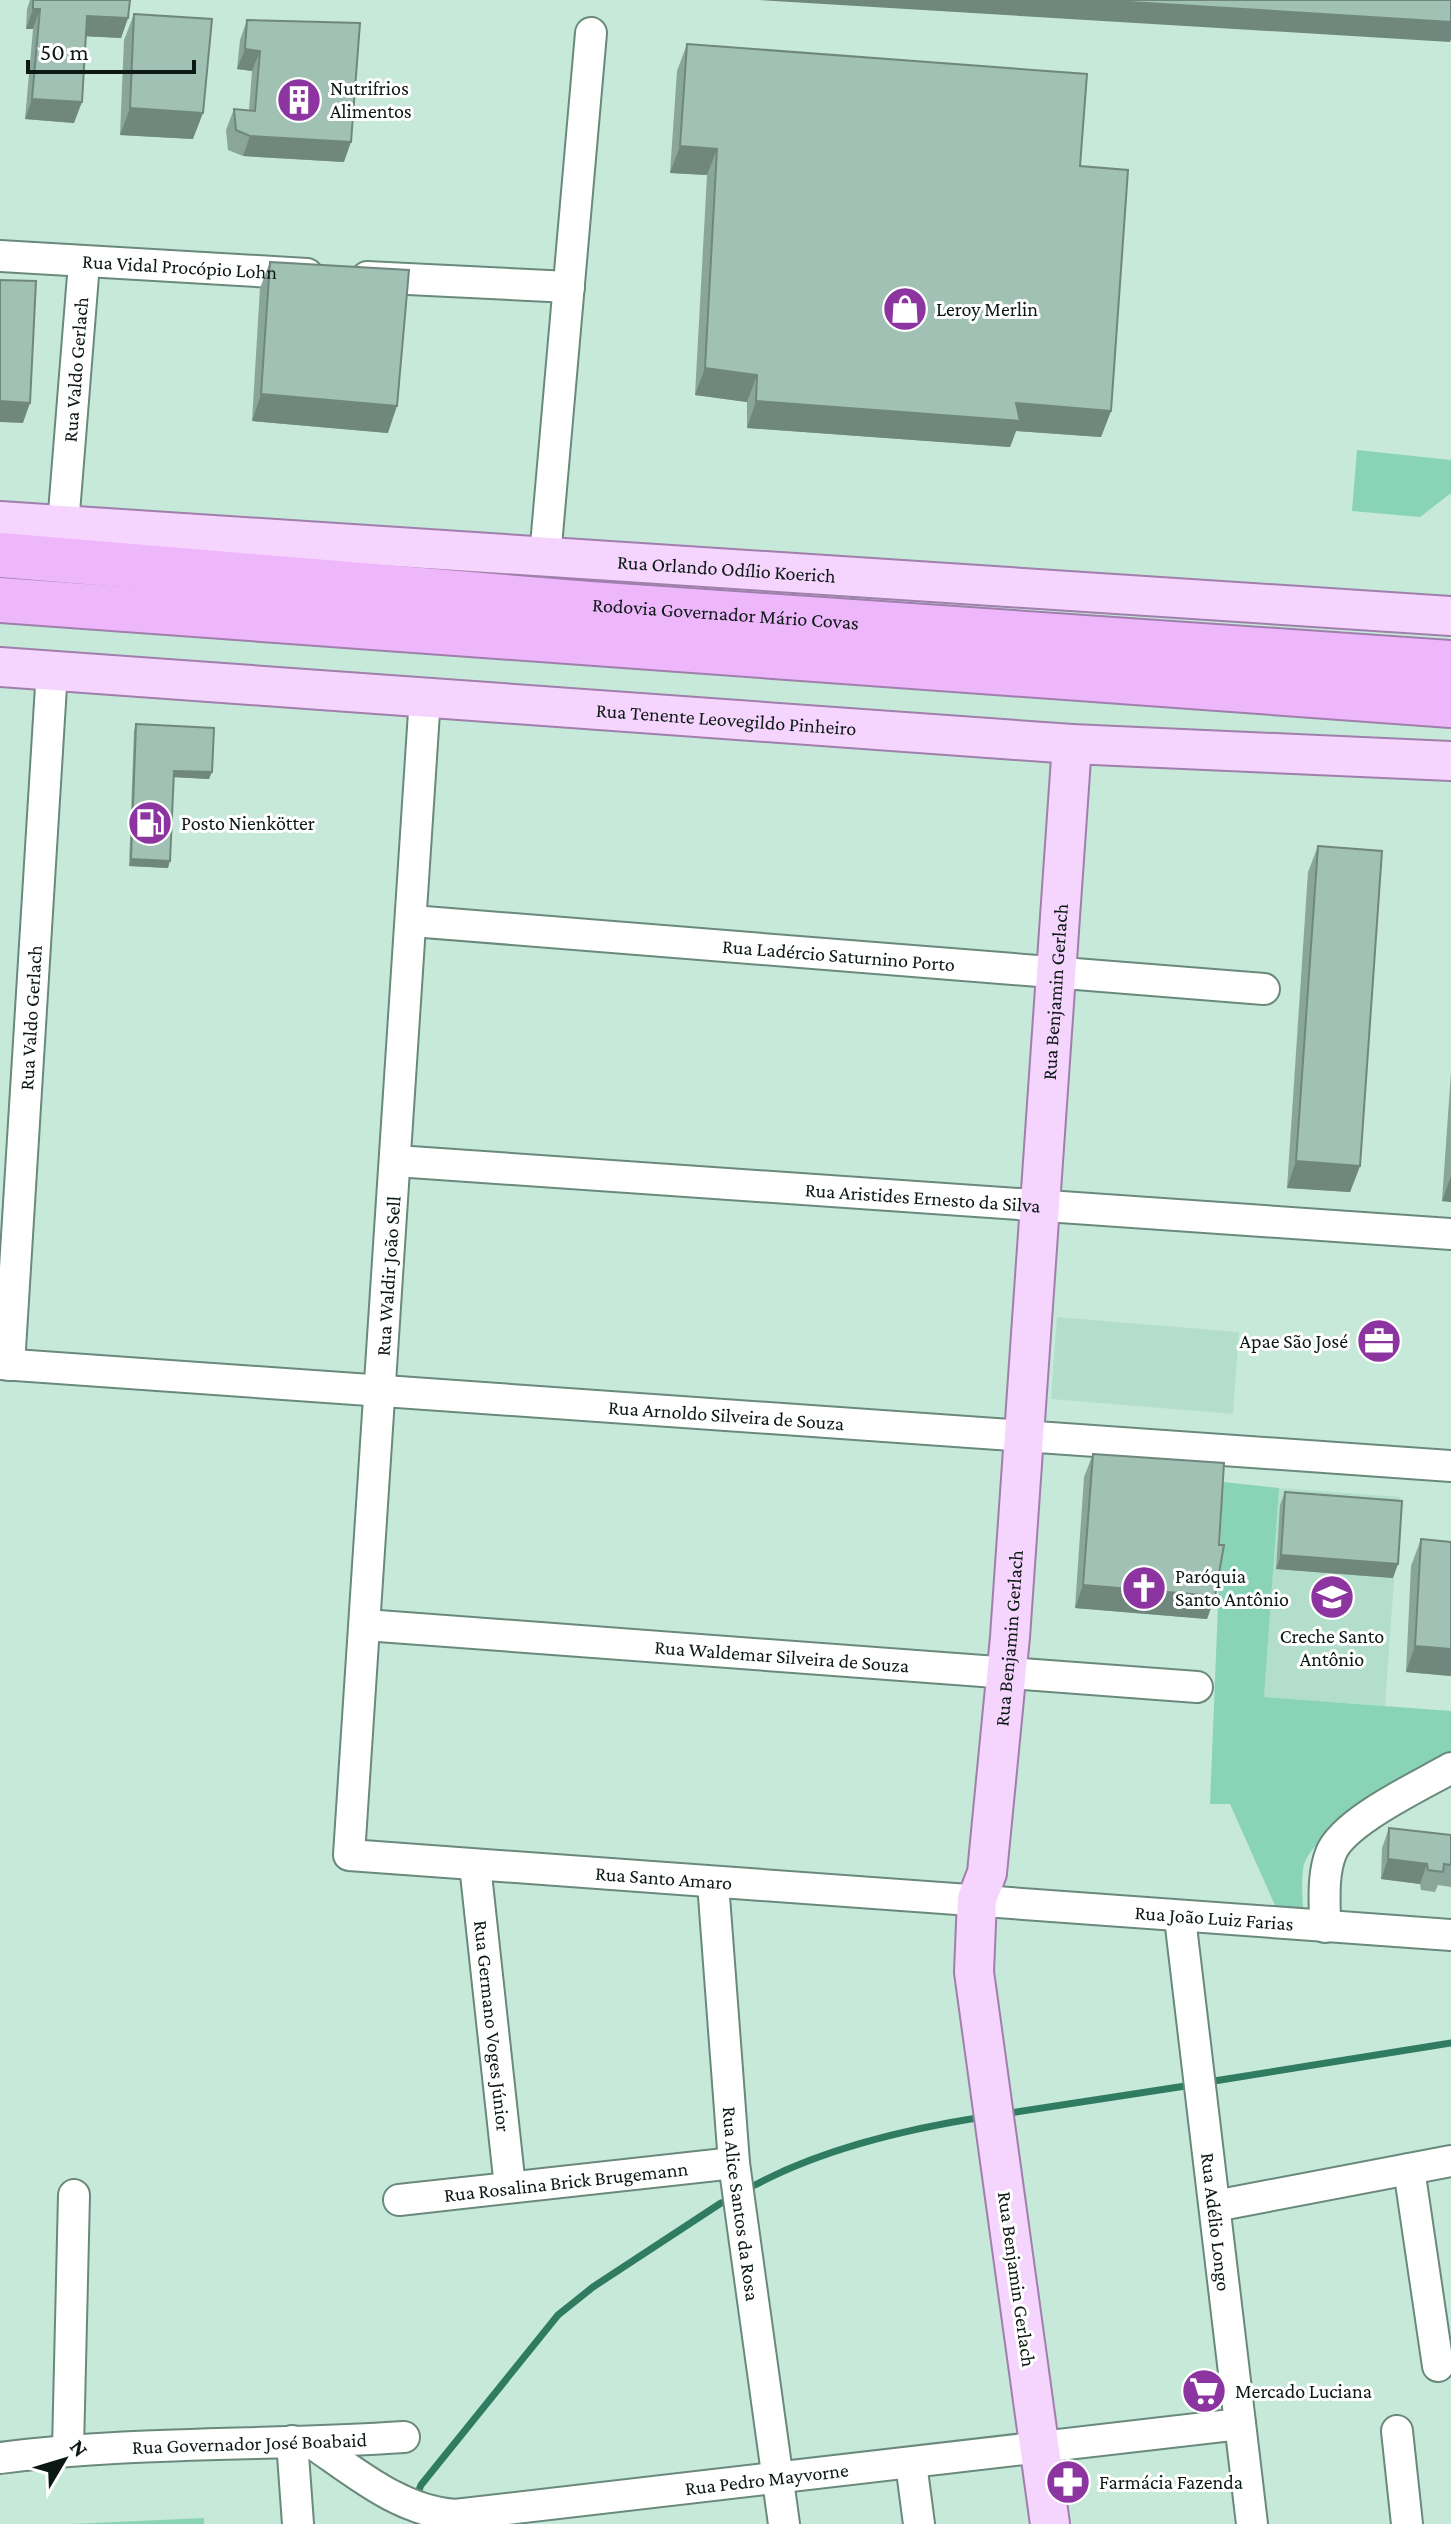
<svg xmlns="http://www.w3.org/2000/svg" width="1451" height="2524" font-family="'Crimson Pro',serif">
	<rect width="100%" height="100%" fill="#c7e9da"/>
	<g fill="#b4decc">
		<polygon points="1057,1317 1239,1332 1233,1414 1051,1399"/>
		<polygon points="1279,1488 1400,1497 1385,1706 1264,1697"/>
	</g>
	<g fill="#89d3b6">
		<polygon points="1357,450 1451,460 1451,493 1420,517 1352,511"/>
		<path d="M 1223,1482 L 1279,1488 L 1264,1697 L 1451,1711 L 1451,1757 C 1415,1778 1311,1827 1303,1869 C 1301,1883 1303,1899 1303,1913 L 1278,1912 L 1230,1804 L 1210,1804 Z"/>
		<polygon points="204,2518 204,2524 71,2524"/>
	</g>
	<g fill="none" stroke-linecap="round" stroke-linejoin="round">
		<g stroke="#307c63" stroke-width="7">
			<polyline points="1208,2082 1451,2043"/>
			<polyline points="1003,2114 1192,2085"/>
			<path d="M 755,2185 C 824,2148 906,2129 983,2117"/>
			<polyline points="415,2500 421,2485 558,2315 593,2287 721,2203"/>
		</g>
		<g stroke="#69897c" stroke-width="34">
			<g id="minor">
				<path id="s1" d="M 0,256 L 307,274"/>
				<polyline points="367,277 569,287"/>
				<path id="s2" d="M 63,525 L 84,263"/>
				<polyline points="545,557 591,33"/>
				<path id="s3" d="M 425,697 L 349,1855 L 1451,1935"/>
				<path id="s4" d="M 412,921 L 1264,989"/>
				<path id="s5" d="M 396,1161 L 1451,1234"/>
				<path id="s6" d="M 0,1364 L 1451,1466"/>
				<path id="s7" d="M 9,1365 L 52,670"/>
				<path id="s8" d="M 365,1625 L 1197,1687"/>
				<path id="s9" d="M 475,1865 L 510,2187"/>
				<path id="s10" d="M 713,1883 L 734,2163 L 784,2524"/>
				<path id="s11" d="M 1180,1918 L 1252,2524"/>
				<path d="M 1325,1927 C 1325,1903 1322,1876 1331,1853 C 1344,1821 1420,1786 1451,1768"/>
				<polyline points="1409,2169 1438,2366"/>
				<path id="s12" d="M 399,2200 L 734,2163"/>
				<polyline points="1215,2206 1451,2161"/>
				<polyline points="1397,2431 1407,2524"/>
				<polyline points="292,2441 298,2524"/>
				<path id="s13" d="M 312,2443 C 356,2473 400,2511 455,2515 L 1240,2424"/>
				<polyline points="68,2449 74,2195"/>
				<path id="s14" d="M 0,2458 C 134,2441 269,2446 404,2437"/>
				<polyline points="911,2463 919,2524"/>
			</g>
		</g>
		<g stroke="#9f7fab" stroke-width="42">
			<g id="major">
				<path id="s15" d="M 0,521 L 1451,616"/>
				<path id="s16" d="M 0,667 L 1072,744 L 1451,761"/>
				<path id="s17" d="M 1050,2524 L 974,1972 L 977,1899 L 987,1873 L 1010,1637 L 1072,744"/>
			</g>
		</g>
		<g stroke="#9f7fab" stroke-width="48">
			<g id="highway">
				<path id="s18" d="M 0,555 L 589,604 L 1451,663"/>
				<polyline points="0,600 1451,705"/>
			</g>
		</g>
		<use href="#minor" stroke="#fff" stroke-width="30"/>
		<use href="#major" stroke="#f5d4fd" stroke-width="38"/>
		<use href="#highway" stroke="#eeb7fc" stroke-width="44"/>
	</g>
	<g fill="#8aa69a">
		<polygon points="30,0 130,0 128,18 121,38 86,36 74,123 25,119 33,29 26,29 27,9"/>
		<polygon points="134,14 193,139 120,135 124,40"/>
		<polygon points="247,20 344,162 243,156 228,150 226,130 234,109 249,110 252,71 237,69 240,40"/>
		<polygon points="687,44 1080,166 1111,411 1101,437 1016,431 1010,447 747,428 747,402 695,395 707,175 670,173 677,71"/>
		<polygon points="270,262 388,433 252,421 260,288"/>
		<polygon points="136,724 209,779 174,777 168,868 129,866 134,731"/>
		<polygon points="1318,846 1360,1166 1350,1192 1287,1188 1308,872"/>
		<polygon points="1451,1072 1451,1202 1442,1201"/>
		<polygon points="1093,1454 1215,1596 1207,1619 1075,1608 1084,1477"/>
		<polygon points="1285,1492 1393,1578 1276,1569 1280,1505"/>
		<polygon points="1421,1539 1451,1542 1451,1676 1406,1672 1411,1566"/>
		<polygon points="1389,1828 1451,1835 1451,1887 1438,1885 1435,1892 1421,1890 1420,1884 1381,1879 1382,1848"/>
	</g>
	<g fill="#70877d">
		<polygon points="758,0 1097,0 1451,22 1451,39 1450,42"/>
		<polygon points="33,9 40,9 33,29 26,29"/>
		<polygon points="87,16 128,18 121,38 80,36"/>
		<polygon points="245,49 260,51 252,71 237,69"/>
		<polygon points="32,99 82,102 74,123 25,119"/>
		<polygon points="130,108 203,113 193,139 120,135"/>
		<polygon points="250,136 351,142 344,162 243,156"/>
		<polygon points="680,146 717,149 707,175 670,173"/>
		<polygon points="705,368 757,375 747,402 695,395"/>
		<polygon points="261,394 397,406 388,433 252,421"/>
		<polygon points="0,401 30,403 23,423 0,422"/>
		<polygon points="756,401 1016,403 1111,411 1101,437 1016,431 1010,447 747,428"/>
		<polygon points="174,771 212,772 209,779 171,777"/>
		<polygon points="131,859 170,861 168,868 129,866"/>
		<polygon points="1296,1161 1360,1166 1350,1192 1287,1188"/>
		<polygon points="1451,1176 1451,1202 1442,1201"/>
		<polygon points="1281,1555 1398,1564 1393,1578 1276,1569"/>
		<polygon points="1083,1585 1215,1596 1207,1619 1075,1608"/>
		<polygon points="1415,1646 1451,1649 1451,1676 1406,1672"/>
		<polygon points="1388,1859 1427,1864 1420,1884 1381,1879"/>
	</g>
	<g fill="#a0c1b3" stroke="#70877d" stroke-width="2">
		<polygon points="33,0 130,0 128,18 87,16 82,102 32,99 40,9 33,9"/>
		<polygon points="1097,0 1451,0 1451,22"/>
		<polygon points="134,14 212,19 203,113 130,108"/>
		<polygon points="247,20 360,23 351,142 250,136 236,130 234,109 255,111 260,51 245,49"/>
		<polygon points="687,44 1087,74 1080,166 1128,170 1111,411 1016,403 1020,421 756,401 757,375 705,368 717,149 680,146"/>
		<polygon points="270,262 409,270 397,406 261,394"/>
		<polygon points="0,280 36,281 30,403 0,401"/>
		<polygon points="136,724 214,728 212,772 174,771 170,861 131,859"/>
		<polygon points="1318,846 1382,851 1360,1166 1296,1161"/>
		<polygon points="1093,1454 1224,1463 1219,1545 1224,1545 1215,1596 1083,1585"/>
		<polygon points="1285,1492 1402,1501 1398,1564 1281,1555"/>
		<polygon points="1421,1539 1451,1542 1451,1649 1415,1646"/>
		<polygon points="1389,1828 1451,1835 1451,1865 1444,1864 1443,1872 1428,1870 1427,1864 1388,1859"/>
	</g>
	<defs>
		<g id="building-disc" transform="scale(2.3)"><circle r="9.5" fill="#8c34a0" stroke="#fff"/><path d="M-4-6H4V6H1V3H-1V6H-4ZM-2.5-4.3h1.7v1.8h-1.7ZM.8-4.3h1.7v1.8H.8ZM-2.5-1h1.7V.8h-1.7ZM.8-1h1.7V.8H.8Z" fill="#fff"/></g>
		<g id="shop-disc" transform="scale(2.3)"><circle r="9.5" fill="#8c34a0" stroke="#fff"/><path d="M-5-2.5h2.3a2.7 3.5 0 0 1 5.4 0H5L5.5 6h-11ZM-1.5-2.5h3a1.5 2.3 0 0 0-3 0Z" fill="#fff"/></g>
		<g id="fuel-disc" transform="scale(2.3)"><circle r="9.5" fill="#8c34a0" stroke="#fff"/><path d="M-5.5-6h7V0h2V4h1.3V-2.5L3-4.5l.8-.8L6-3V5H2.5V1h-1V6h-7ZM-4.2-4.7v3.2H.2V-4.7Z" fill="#fff"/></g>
		<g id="office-disc" transform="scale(2.3)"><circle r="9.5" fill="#8c34a0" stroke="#fff"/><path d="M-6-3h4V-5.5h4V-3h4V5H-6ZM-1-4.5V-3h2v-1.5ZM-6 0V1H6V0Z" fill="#fff"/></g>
		<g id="church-disc" transform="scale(2.3)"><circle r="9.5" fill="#8c34a0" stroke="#fff"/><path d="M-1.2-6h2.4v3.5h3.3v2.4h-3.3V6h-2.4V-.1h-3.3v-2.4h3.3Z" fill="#fff"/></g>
		<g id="school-disc" transform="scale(2.3)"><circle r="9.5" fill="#8c34a0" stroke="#fff"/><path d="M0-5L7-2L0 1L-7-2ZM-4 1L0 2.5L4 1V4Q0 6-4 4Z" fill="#fff"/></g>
		<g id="supermarket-disc" transform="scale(2.3)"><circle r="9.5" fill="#8c34a0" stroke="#fff"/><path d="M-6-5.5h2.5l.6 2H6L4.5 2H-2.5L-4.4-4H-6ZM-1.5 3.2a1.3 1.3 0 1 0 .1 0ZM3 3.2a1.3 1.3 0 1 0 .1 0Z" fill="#fff"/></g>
		<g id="pharmacy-disc" transform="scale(2.3)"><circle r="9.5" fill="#8c34a0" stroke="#fff"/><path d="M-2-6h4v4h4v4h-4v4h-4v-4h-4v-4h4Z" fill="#fff"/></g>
	</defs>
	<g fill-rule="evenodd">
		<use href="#building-disc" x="299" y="100"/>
		<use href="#shop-disc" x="905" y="309"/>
		<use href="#fuel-disc" x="150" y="823"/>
		<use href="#office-disc" x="1379" y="1341"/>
		<use href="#church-disc" x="1144" y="1588"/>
		<use href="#school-disc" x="1332" y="1597"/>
		<use href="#supermarket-disc" x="1204" y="2391"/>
		<use href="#pharmacy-disc" x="1068" y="2482"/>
	</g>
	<g text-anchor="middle" stroke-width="6" stroke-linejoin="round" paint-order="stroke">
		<g font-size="20" fill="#0c1814" stroke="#fff" text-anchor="start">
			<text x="330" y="95">Nutrifrios<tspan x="330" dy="23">Alimentos</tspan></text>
			<text x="936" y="316">Leroy Merlin</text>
			<text x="181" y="830">Posto Nienkötter</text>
			<text x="1348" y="1348" text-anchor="end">Apae São José</text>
			<text x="1175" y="1583">Paróquia<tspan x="1175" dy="23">Santo Antônio</tspan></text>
			<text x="1332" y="1643" text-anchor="middle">Creche Santo<tspan x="1332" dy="23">Antônio</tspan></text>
			<text x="1235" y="2398">Mercado Luciana</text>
			<text x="1099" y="2489">Farmácia Fazenda</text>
		</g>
		<g font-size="20" fill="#0c1814" stroke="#fff">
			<text dy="7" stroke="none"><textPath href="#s1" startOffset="180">Rua Vidal Procópio Lohn</textPath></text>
			<text dy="7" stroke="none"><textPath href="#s2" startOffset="156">Rua Valdo Gerlach</textPath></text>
			<text dy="7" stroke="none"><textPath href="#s15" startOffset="728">Rua Orlando Odílio Koerich</textPath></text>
			<text dy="7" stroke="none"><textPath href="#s18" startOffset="728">Rodovia Governador Mário Covas</textPath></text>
			<text dy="7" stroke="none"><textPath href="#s16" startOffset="728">Rua Tenente Leovegildo Pinheiro</textPath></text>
			<text dy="7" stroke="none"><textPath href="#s4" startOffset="428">Rua Ladércio Saturnino Porto</textPath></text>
			<text dy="7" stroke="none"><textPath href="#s17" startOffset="1542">Rua Benjamin Gerlach</textPath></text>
			<text dy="7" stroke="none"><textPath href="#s7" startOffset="348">Rua Valdo Gerlach</textPath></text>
			<text dy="7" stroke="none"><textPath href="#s5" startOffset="528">Rua Aristides Ernesto da Silva</textPath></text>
			<text transform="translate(388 1276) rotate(-86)" y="7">Rua Waldir João Sell</text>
			<text dy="7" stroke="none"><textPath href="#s6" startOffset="728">Rua Arnoldo Silveira de Souza</textPath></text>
			<text dy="7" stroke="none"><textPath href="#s17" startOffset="894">Rua Benjamin Gerlach</textPath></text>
			<text dy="7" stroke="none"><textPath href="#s8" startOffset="418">Rua Waldemar Silveira de Souza</textPath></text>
			<text dy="7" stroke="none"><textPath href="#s3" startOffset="1476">Rua Santo Amaro</textPath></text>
			<text dy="7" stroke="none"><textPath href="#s3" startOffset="2028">Rua João Luiz Farias</textPath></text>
			<text dy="7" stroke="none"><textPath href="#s9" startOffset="162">Rua Germano Voges Júnior</textPath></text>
			<text dy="7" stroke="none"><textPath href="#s12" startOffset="168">Rua Rosalina Brick Brugemann</textPath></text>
			<text dy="7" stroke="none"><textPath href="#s10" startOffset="322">Rua Alice Santos da Rosa</textPath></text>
			<text dy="7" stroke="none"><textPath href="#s11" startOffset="306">Rua Adélio Longo</textPath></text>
			<text transform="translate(1017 2279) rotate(82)" y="7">Rua Benjamin Gerlach</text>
			<text dy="7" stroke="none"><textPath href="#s14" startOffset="250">Rua Governador José Boabaid</textPath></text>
			<text dy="7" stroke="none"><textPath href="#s13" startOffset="476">Rua Pedro Mayvorne</textPath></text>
		</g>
	</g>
	<g transform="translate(64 2460) rotate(52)" stroke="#ffffff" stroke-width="6" paint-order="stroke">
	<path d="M0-6L14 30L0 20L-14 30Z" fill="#0c1814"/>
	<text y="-12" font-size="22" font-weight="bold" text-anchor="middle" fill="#0c1814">N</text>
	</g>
	<path d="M28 60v12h166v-12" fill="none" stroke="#0c1814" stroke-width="4"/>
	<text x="40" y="60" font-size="24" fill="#0c1814" stroke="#ffffff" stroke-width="6" paint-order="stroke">50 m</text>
</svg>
